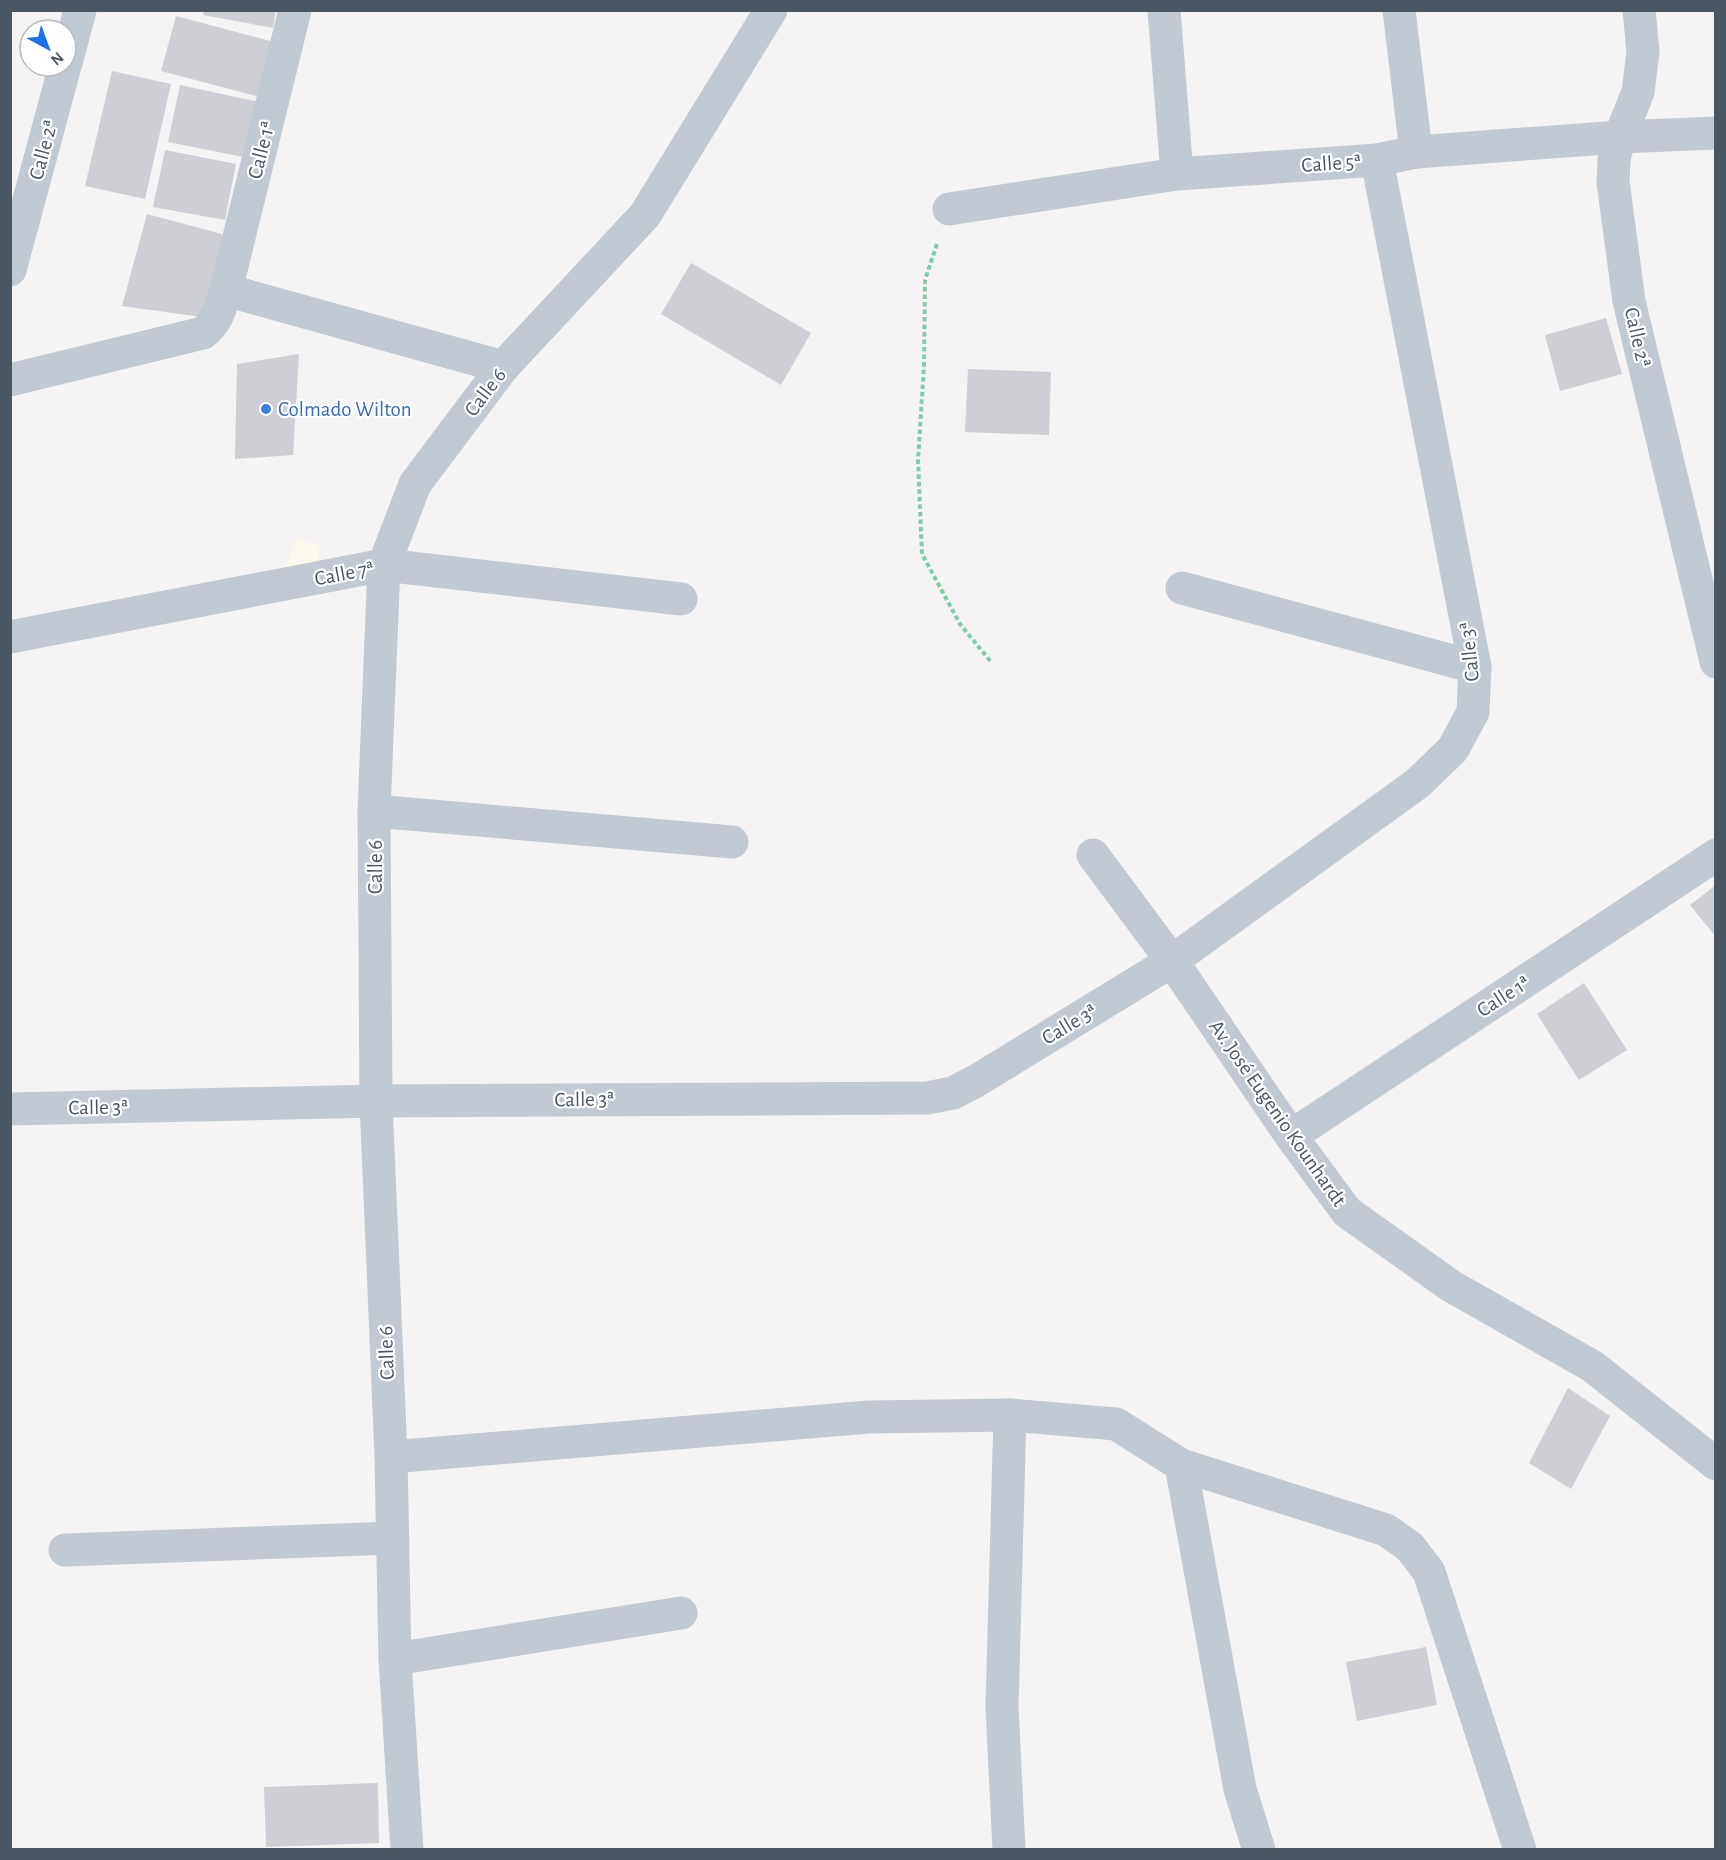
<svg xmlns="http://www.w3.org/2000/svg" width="1726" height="1860" font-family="'Alegreya Sans',sans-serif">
	<rect width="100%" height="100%" fill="#f5f3f3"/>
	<polygon fill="#fdf9ef" points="297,539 320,546 316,574 282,573"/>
	<g fill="#cdcfd5">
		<polygon points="204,10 276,10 273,28 203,15"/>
		<polygon points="176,16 274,42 260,97 161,71"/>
		<polygon points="112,71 171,84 145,199 85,186"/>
		<polygon points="180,85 260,102 248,158 168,142"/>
		<polygon points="165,150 236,164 225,220 153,207"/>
		<polygon points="147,214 222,234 221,280 209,318 122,306"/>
		<polygon points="691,263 811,333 781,385 661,314"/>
		<polygon points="1606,318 1622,374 1560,391 1545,335"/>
		<polygon points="299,354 293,455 235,459 237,364"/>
		<polygon points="968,369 1051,372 1049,435 965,432"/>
		<polygon points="1716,885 1716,937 1690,905"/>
		<polygon points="1584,983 1627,1050 1579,1080 1537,1014"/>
		<polygon points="1568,1388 1610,1416 1571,1489 1529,1463"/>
		<polygon points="1426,1647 1437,1705 1357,1721 1346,1662"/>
		<polygon points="378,1783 379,1843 266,1847 264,1787"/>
	</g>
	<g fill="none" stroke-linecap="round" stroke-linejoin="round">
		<polyline stroke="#7ad0a6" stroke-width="4" stroke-dasharray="4.5 3" stroke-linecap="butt" points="937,244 925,280 924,366 918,460 922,554 960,624 991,662"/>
		<g stroke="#c1cad2" stroke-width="33">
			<polyline points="1164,10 1177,174"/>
			<polyline points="1399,10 1416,152"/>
			<polyline points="1639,10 1643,52 1638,92 1620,137 1614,159 1613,182 1629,301 1716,662"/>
			<polyline points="66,63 80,10"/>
			<polyline points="949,209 1177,174 1377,160 1416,152 1620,137 1716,133"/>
			<polyline points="10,270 65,66"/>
			<polyline points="226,290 503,367"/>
			<path d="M 10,380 L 203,333 C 218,321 221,307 226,290 L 295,10"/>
			<polyline points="1182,588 1475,667"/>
			<polyline points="10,637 384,565 681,599"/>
			<polyline points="374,811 732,842"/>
			<polyline points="1093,855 1172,961 1291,1136 1347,1212 1451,1286 1592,1366 1716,1464"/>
			<polyline points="10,1109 376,1101 927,1098 953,1093 976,1081 1172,961 1418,783 1453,749 1473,712 1475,667 1377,160"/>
			<polyline points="1291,1136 1716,855"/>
			<polyline points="391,1457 869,1417 1010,1415 1116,1424 1181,1465 1386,1530 1410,1547 1429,1572 1520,1850"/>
			<polyline points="1181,1465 1240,1789 1259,1850"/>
			<polyline points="65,1550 393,1538"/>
			<polyline points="395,1659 681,1613"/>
			<polyline points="407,1850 395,1659 391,1457 376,1101 374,811 384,565 415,484 503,367 645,215 771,10"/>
			<polyline points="1009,1850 1002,1707 1010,1415"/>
		</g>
	</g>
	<circle fill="#3f7fe0" stroke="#fff" stroke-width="2" cx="266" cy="409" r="6"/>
	<g text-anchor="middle" stroke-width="4.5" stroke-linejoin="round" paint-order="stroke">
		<g font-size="21" fill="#4a5661" stroke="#fff">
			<text transform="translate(43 150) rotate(-75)" y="7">Calle 2ª</text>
			<text transform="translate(261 150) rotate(-76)" y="7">Calle 1ª</text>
			<text transform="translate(1331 163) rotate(-4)" y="7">Calle 5ª</text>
			<text transform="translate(1638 337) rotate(77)" y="7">Calle 2ª</text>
			<text transform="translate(485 392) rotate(-53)" y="7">Calle 6</text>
			<text transform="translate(344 573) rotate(-11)" y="7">Calle 7ª</text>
			<text transform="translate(1469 652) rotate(-96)" y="7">Calle 3ª</text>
			<text transform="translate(375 867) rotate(-90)" y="7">Calle 6</text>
			<text transform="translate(1503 996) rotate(-33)" y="7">Calle 1ª</text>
			<text transform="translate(1069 1024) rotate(-31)" y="7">Calle 3ª</text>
			<text transform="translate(584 1099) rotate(-1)" y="7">Calle 3ª</text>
			<text transform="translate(98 1107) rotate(-1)" y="7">Calle 3ª</text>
			<text transform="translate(1278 1113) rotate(55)" y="7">Av. José Eugenio Kounhardt</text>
			<text transform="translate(386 1353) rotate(-92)" y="7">Calle 6</text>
		</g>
		<g font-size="21" fill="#366cbe" stroke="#fff" text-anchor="start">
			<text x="278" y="416">Colmado Wilton</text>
		</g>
	</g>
	<rect width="1726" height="1860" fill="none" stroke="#4a5661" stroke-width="24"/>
	<g transform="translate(48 48) rotate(139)"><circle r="28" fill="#ffffff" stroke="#b7bbc0" stroke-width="1.5"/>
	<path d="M0-4.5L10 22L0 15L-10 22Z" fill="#1a73e8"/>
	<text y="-9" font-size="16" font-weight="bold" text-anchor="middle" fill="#4a5661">N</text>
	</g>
</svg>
